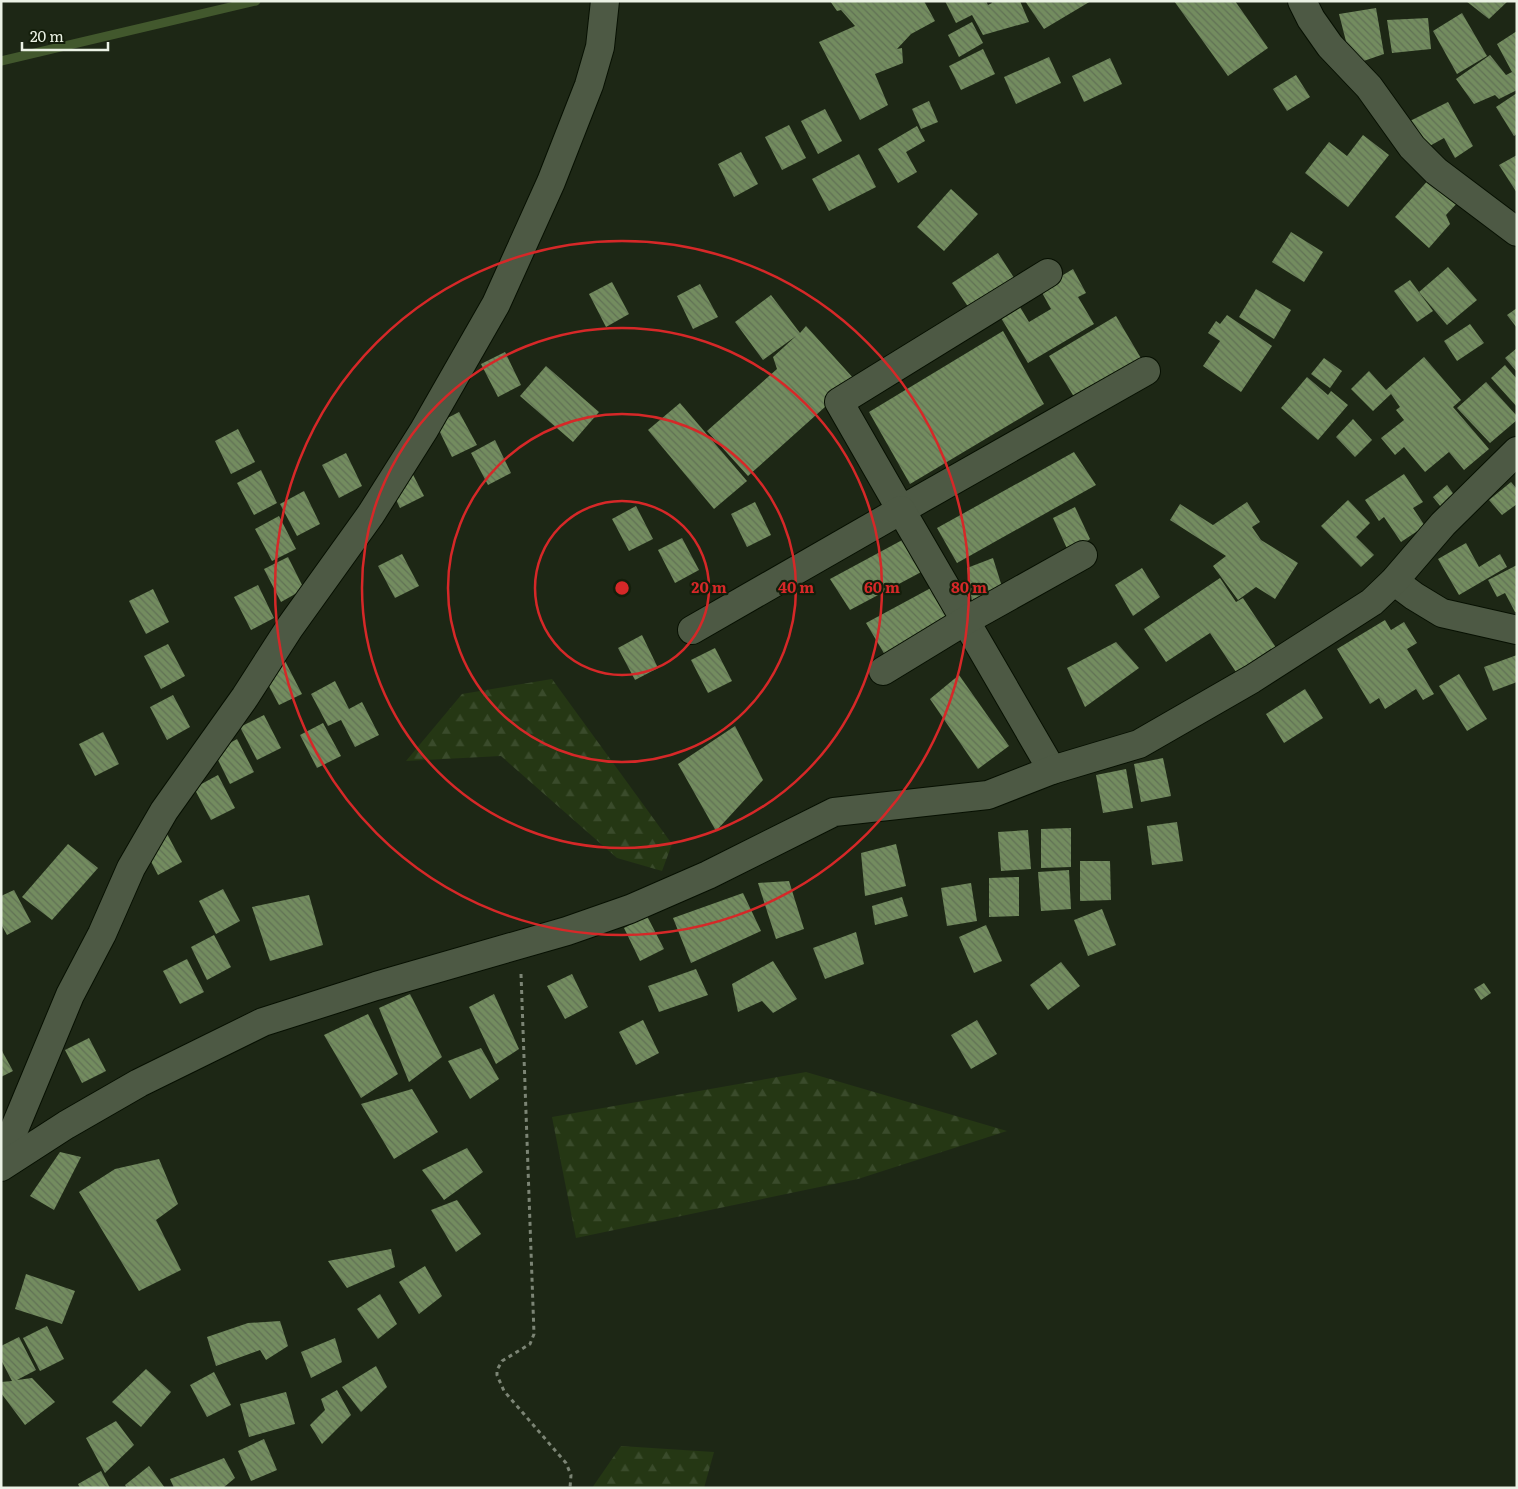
<svg xmlns="http://www.w3.org/2000/svg" width="1518" height="1489" font-family="Literata,serif">
	<defs>
		<pattern id="forest-firs" width="22" height="20" patternUnits="userSpaceOnUse" patternTransform="scale(1.25)"><rect width="22" height="20" fill="#253714"/><path d="M5 1l3.5 6h-7zM16 11l3.5 6h-7z" fill="#3a4b2b"/></pattern>
		<pattern id="building-back-hatch" width="6" height="6" patternUnits="userSpaceOnUse" patternTransform="scale(1.25)"><rect width="6" height="6" fill="#738c5f"/><path d="M-1 5l2 2M0 0l6 6M5-1l2 2" fill="none" stroke="#617155"/></pattern>
	</defs>
	<rect width="100%" height="100%" fill="#1d2715"/>
	<g fill="url(#forest-firs)">
		<polygon points="552,679 672,844 662,871 617,858 501,756 406,761 462,694"/>
		<polygon points="806,1072 1007,1131 858,1179 576,1238 552,1117"/>
		<polygon points="621,1446 714,1452 704,1488 592,1488"/>
	</g>
	<g fill="none" stroke-linecap="round" stroke-linejoin="round">
		<polyline stroke="#42582d" stroke-width="9" points="1,61 256,1"/>
	</g>
	<g fill="url(#building-back-hatch)">
		<polygon points="830,1 924,1 935,21 911,34 897,49 902,48 903,63 875,74 888,105 860,120 819,42 855,26 841,10 837,11"/>
		<polygon points="945,1 986,1 988,5 992,3 991,1 1020,1 1029,22 983,35 972,15 956,23"/>
		<polygon points="1025,1 1091,1 1044,29"/>
		<polygon points="1174,1 1235,1 1268,48 1228,76"/>
		<polygon points="1466,1 1508,1 1489,19"/>
		<polygon points="1376,8 1384,54 1352,65 1339,14"/>
		<polygon points="1462,13 1487,56 1457,74 1433,31"/>
		<polygon points="1428,18 1431,49 1392,53 1387,20"/>
		<polygon points="972,22 983,43 959,57 948,35"/>
		<polygon points="1517,31 1517,90 1499,99 1495,95 1474,104 1456,79 1490,55 1506,75 1512,72 1497,44"/>
		<polygon points="983,49 995,74 961,90 949,66"/>
		<polygon points="1049,57 1061,83 1016,104 1004,77"/>
		<polygon points="1110,58 1122,84 1084,102 1072,76"/>
		<polygon points="1296,75 1310,97 1287,111 1273,89"/>
		<polygon points="1517,93 1517,134 1514,136 1496,107"/>
		<polygon points="929,101 938,122 921,129 912,109"/>
		<polygon points="1448,102 1473,146 1455,158 1444,138 1426,148 1410,121"/>
		<polygon points="825,109 842,141 818,154 801,121"/>
		<polygon points="789,125 806,158 782,170 765,137"/>
		<polygon points="917,126 925,141 906,152 917,172 898,183 878,149"/>
		<polygon points="1363,135 1389,155 1348,207 1305,173 1329,142 1347,156"/>
		<polygon points="741,152 758,184 734,197 718,164"/>
		<polygon points="859,154 876,187 829,211 812,179"/>
		<polygon points="1517,155 1517,193 1499,165"/>
		<polygon points="1432,176 1459,201 1446,215 1450,224 1429,248 1395,217"/>
		<polygon points="951,189 978,214 944,251 917,227"/>
		<polygon points="1291,232 1323,252 1304,282 1272,262"/>
		<polygon points="998,253 1018,284 973,314 952,283"/>
		<polygon points="1448,267 1477,300 1447,325 1419,292"/>
		<polygon points="1073,269 1086,293 1078,297 1094,324 1028,363 1001,318 1020,307 1029,322 1051,309 1040,289"/>
		<polygon points="1410,280 1433,311 1417,322 1394,291"/>
		<polygon points="612,282 629,314 606,327 589,294"/>
		<polygon points="700,284 718,317 693,329 677,296"/>
		<polygon points="1256,289 1291,310 1274,339 1239,317"/>
		<polygon points="771,295 800,333 806,326 855,380 748,476 707,431 777,369 773,357 796,336 763,360 735,322"/>
		<polygon points="1517,308 1517,328 1507,315"/>
		<polygon points="1227,315 1272,346 1241,392 1203,366 1220,341 1208,333 1216,321 1220,324"/>
		<polygon points="1116,316 1142,360 1076,400 1049,356"/>
		<polygon points="1470,324 1484,343 1457,361 1444,341"/>
		<polygon points="1003,331 1044,404 910,484 869,412"/>
		<polygon points="1517,348 1517,372 1505,358"/>
		<polygon points="505,352 521,385 498,397 481,364"/>
		<polygon points="1424,357 1461,400 1453,407 1489,449 1464,470 1449,452 1425,472 1404,447 1395,455 1381,438 1404,420 1396,410 1400,407 1391,394 1373,411 1351,389 1369,371 1386,390"/>
		<polygon points="1324,358 1342,371 1330,388 1311,374"/>
		<polygon points="1505,365 1517,379 1517,407 1491,378"/>
		<polygon points="546,366 599,412 573,442 520,396"/>
		<polygon points="1307,377 1328,395 1331,391 1348,405 1318,440 1281,408"/>
		<polygon points="1486,382 1517,416 1517,420 1490,443 1457,408"/>
		<polygon points="680,403 747,481 714,509 648,430"/>
		<polygon points="459,412 477,445 452,457 436,424"/>
		<polygon points="1353,419 1372,440 1355,457 1336,437"/>
		<polygon points="238,429 255,462 231,474 215,441"/>
		<polygon points="495,440 511,473 488,485 471,453"/>
		<polygon points="1074,452 1096,485 957,563 937,528"/>
		<polygon points="346,453 362,486 339,498 322,465"/>
		<polygon points="407,463 424,496 400,508 384,475"/>
		<polygon points="261,470 277,503 254,515 237,483"/>
		<polygon points="1404,474 1423,502 1413,508 1425,526 1401,542 1384,517 1379,521 1365,500"/>
		<polygon points="1511,482 1517,489 1517,504 1502,515 1489,500"/>
		<polygon points="1447,485 1455,496 1441,507 1433,497"/>
		<polygon points="304,491 320,524 297,536 280,504"/>
		<polygon points="1348,500 1370,523 1356,537 1374,555 1361,567 1321,526"/>
		<polygon points="755,502 771,535 747,547 731,514"/>
		<polygon points="1247,502 1260,522 1252,527 1261,540 1298,563 1275,599 1256,587 1238,600 1213,566 1226,556 1170,520 1180,504 1213,525"/>
		<polygon points="636,506 653,539 629,551 612,519"/>
		<polygon points="1075,507 1090,539 1070,555 1053,518"/>
		<polygon points="279,516 296,549 272,561 255,529"/>
		<polygon points="682,538 699,570 675,583 658,550"/>
		<polygon points="906,538 925,570 850,610 830,579"/>
		<polygon points="1466,543 1479,567 1500,554 1507,567 1459,595 1438,559"/>
		<polygon points="402,554 419,586 395,598 378,566"/>
		<polygon points="288,557 304,589 281,602 264,569"/>
		<polygon points="993,558 1003,590 973,608 967,568"/>
		<polygon points="1517,565 1517,612 1515,612 1505,593 1497,597 1488,580"/>
		<polygon points="1142,568 1160,597 1133,616 1115,585"/>
		<polygon points="1220,578 1236,602 1243,598 1279,652 1240,678 1210,633 1166,662 1144,629"/>
		<polygon points="942,582 961,615 885,655 866,623"/>
		<polygon points="258,585 274,618 251,630 234,597"/>
		<polygon points="153,589 169,622 146,634 129,601"/>
		<polygon points="1385,620 1391,630 1404,622 1417,643 1407,649 1434,694 1423,700 1416,689 1385,709 1379,698 1370,704 1337,649"/>
		<polygon points="642,635 658,668 635,680 618,648"/>
		<polygon points="1116,642 1139,668 1085,707 1067,668"/>
		<polygon points="168,644 185,676 161,689 144,656"/>
		<polygon points="715,648 732,681 708,693 691,660"/>
		<polygon points="1517,655 1517,682 1493,691 1484,667"/>
		<polygon points="285,661 302,694 279,705 262,673"/>
		<polygon points="1459,674 1487,719 1467,731 1439,686"/>
		<polygon points="959,675 1009,746 978,769 930,699"/>
		<polygon points="335,681 349,709 362,702 379,735 355,747 341,720 328,726 311,694"/>
		<polygon points="1305,689 1323,718 1284,743 1266,714"/>
		<polygon points="173,695 190,727 167,740 150,707"/>
		<polygon points="264,715 281,748 257,760 240,727"/>
		<polygon points="323,723 341,756 317,768 300,735"/>
		<polygon points="735,726 763,780 716,831 678,764"/>
		<polygon points="103,732 119,764 95,776 79,744"/>
		<polygon points="237,739 254,772 230,784 214,752"/>
		<polygon points="1163,758 1171,796 1141,802 1134,764"/>
		<polygon points="1126,769 1133,808 1103,813 1096,775"/>
		<polygon points="218,775 235,808 211,820 194,788"/>
		<polygon points="1177,822 1183,861 1152,865 1147,826"/>
		<polygon points="1071,828 1071,867 1041,868 1041,829"/>
		<polygon points="165,830 182,862 158,875 141,842"/>
		<polygon points="1028,830 1031,869 1001,871 998,832"/>
		<polygon points="68,844 98,868 52,920 22,897"/>
		<polygon points="896,844 906,886 865,896 861,853"/>
		<polygon points="1080,861 1110,861 1111,900 1080,901"/>
		<polygon points="1069,870 1071,909 1041,911 1038,872"/>
		<polygon points="1019,877 1019,916 989,917 989,878"/>
		<polygon points="789,881 804,929 776,939 758,883"/>
		<polygon points="971,883 977,921 947,926 941,888"/>
		<polygon points="223,889 240,921 216,934 199,901"/>
		<polygon points="14,890 31,922 7,935 1,924 1,896"/>
		<polygon points="743,893 761,931 691,963 673,918"/>
		<polygon points="309,895 323,945 270,961 252,907"/>
		<polygon points="902,897 908,916 875,925 872,906"/>
		<polygon points="1102,909 1116,945 1088,956 1074,920"/>
		<polygon points="647,916 664,949 640,961 624,928"/>
		<polygon points="986,925 1002,961 974,973 959,937"/>
		<polygon points="856,932 864,964 825,979 813,948"/>
		<polygon points="214,935 231,967 207,980 191,947"/>
		<polygon points="187,959 204,992 180,1004 163,971"/>
		<polygon points="773,961 797,999 773,1013 762,1001 738,1012 732,984"/>
		<polygon points="1061,962 1080,986 1048,1010 1030,985"/>
		<polygon points="696,969 708,995 659,1012 648,986"/>
		<polygon points="572,974 588,1007 565,1019 547,986"/>
		<polygon points="1484,983 1491,993 1481,1000 1474,989"/>
		<polygon points="410,994 442,1057 409,1082 379,1008"/>
		<polygon points="494,994 519,1049 496,1064 469,1007"/>
		<polygon points="368,1014 398,1074 361,1098 324,1035"/>
		<polygon points="643,1020 659,1053 636,1065 619,1032"/>
		<polygon points="977,1020 997,1054 971,1069 951,1035"/>
		<polygon points="89,1038 106,1071 82,1083 65,1050"/>
		<polygon points="481,1048 499,1079 470,1099 448,1061"/>
		<polygon points="1,1049 13,1071 1,1077"/>
		<polygon points="412,1089 438,1132 394,1159 361,1104"/>
		<polygon points="467,1148 483,1172 444,1200 422,1170"/>
		<polygon points="60,1152 81,1157 54,1210 30,1196"/>
		<polygon points="159,1159 178,1204 156,1220 181,1270 139,1291 79,1192 115,1169"/>
		<polygon points="457,1200 481,1234 456,1252 431,1210"/>
		<polygon points="391,1249 395,1267 347,1288 328,1261"/>
		<polygon points="425,1266 442,1296 419,1314 399,1282"/>
		<polygon points="26,1274 75,1291 62,1324 15,1309"/>
		<polygon points="380,1294 397,1324 378,1339 357,1309"/>
		<polygon points="280,1321 288,1346 266,1360 260,1350 216,1366 207,1337 248,1323"/>
		<polygon points="47,1326 64,1359 40,1371 23,1338"/>
		<polygon points="19,1337 36,1370 17,1380 32,1378 55,1402 25,1425 1,1393 1,1382 12,1381 1,1360 1,1346"/>
		<polygon points="335,1338 342,1362 311,1378 301,1352"/>
		<polygon points="376,1366 387,1387 361,1412 342,1387"/>
		<polygon points="146,1369 171,1392 141,1427 112,1402"/>
		<polygon points="214,1372 231,1405 207,1417 190,1385"/>
		<polygon points="337,1390 351,1415 322,1444 310,1425 325,1410 321,1399"/>
		<polygon points="286,1392 295,1424 249,1437 240,1404"/>
		<polygon points="116,1421 134,1445 105,1473 86,1438"/>
		<polygon points="264,1439 277,1470 251,1481 238,1451"/>
		<polygon points="224,1458 235,1478 223,1488 174,1488 170,1479"/>
		<polygon points="149,1466 165,1488 127,1488 125,1485"/>
		<polygon points="101,1471 110,1488 80,1488 78,1484"/>
	</g>
	<g fill="none" stroke-linecap="round" stroke-linejoin="round">
		<g stroke="#071002" stroke-width="30">
			<g id="minor">
				<polyline points="1302,1 1311,19 1330,46 1369,87 1412,147 1436,171 1517,232"/>
				<polyline points="1048,273 839,402 901,510 1146,371"/>
				<polyline points="1394,581 1414,596 1442,613 1517,630"/>
				<polyline points="692,630 901,510 1052,770"/>
				<polyline points="883,671 965,621 1083,555"/>
				<polyline points="1,1161 70,995 102,934 131,868 164,811 245,697 290,627 371,514 424,430 496,304 551,182 589,85 600,47 605,1"/>
				<polyline points="1,1167 66,1125 139,1083 263,1022 376,986 567,931 630,909 708,875 834,812 988,795 1052,770 1139,744 1252,679 1372,602 1394,581 1443,524 1517,451"/>
			</g>
		</g>
		<polyline stroke="#7c8575" stroke-width="3" stroke-dasharray="4 4" stroke-linecap="butt" points="521,974 534,1334 530,1344 502,1361 497,1370 497,1375 504,1391 566,1463 571,1475 570,1488"/>
		<use href="#minor" stroke="#4d5944" stroke-width="28"/>
	</g>
	<g fill="none" stroke="#d62828" stroke-width="2.5">
		<circle cx="622" cy="588" r="87"/>
		<circle cx="622" cy="588" r="174"/>
		<circle cx="622" cy="588" r="260"/>
		<circle cx="622" cy="588" r="347"/>
	</g>
	<circle cx="622" cy="588" r="8" fill="#d62828" stroke="#141e0b" stroke-width="2.5"/>
	<g font-size="15" text-anchor="middle" font-weight="bold" fill="#d62828" stroke="#141e0b" stroke-width="4.5" stroke-linejoin="round" paint-order="stroke">
		<text x="709" y="593">20 m</text>
		<text x="796" y="593">40 m</text>
		<text x="882" y="593">60 m</text>
		<text x="969" y="593">80 m</text>
	</g>
	<rect width="1518" height="1489" fill="none" stroke="#ebf2e5" stroke-width="5"/>
	<path d="M22 42v8h86v-8" fill="none" stroke="#ebf2e5" stroke-width="2.5"/>
	<text x="30" y="42" font-size="15" fill="#ebf2e5" stroke="#141e0b" stroke-width="4" paint-order="stroke">20 m</text>
</svg>
